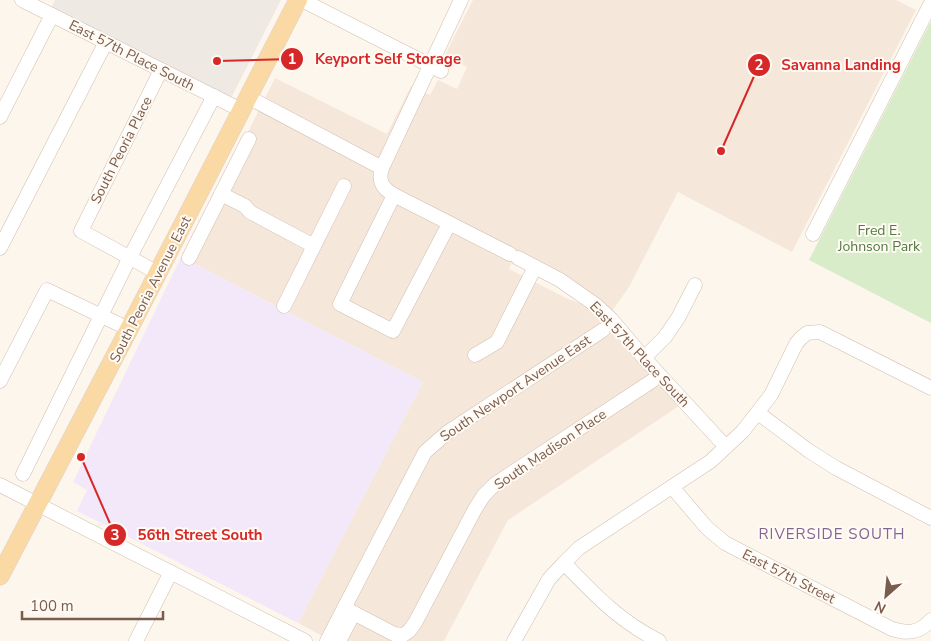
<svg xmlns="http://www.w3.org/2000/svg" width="931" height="641" font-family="'Nunito Sans',sans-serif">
	<rect width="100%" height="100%" fill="#fdf6ec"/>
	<polygon fill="#f5e8da" points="473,0 896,0 916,10 792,252 678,192 629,287 612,311 572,279 517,251 509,269 566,298 581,304 591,311 679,406 508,520 444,641 332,641 298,623 423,382 181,257 245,131 248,132 275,78 387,134 411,86 430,95 438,80 457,89 467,67 445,55"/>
	<polygon fill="#efe9e4" points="55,0 281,0 231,98 51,8"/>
	<polygon fill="#f3e8fa" points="181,257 423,382 298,623 77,511 87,490 73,482"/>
	<polygon fill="#d8ecc9" points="931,21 931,323 809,260"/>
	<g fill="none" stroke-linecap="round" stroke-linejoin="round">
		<g stroke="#d1beb0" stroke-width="15">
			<g id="minor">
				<polyline points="22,0 241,110"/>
				<polyline points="302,0 441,71"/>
				<path d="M 461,0 L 382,168 C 378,181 382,188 394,195 L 510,254"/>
				<polyline points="248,97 382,168"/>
				<polyline points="0,117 52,15"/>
				<polyline points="221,194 245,206 250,212 314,246"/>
				<polyline points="394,195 340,304 393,331 449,224"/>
				<polyline points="813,234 931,3"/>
				<polyline points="0,248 106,42"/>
				<polyline points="189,258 249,139"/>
				<polyline points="518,258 560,280 597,306 612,320 644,358 726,447"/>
				<polyline points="158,273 81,231 161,70"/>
				<polyline points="284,306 344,186"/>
				<polyline points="475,355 497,342 535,267"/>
				<polyline points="644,358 665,337 678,318 695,285"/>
				<polyline points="0,381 47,290 129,329"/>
				<polyline points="758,413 809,451 836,468 931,518"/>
				<polyline points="23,474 129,259 214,96"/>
				<polyline points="0,485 305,641"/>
				<path d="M 672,487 L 707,528 L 725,543 L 748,555 L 892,629 C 908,634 919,633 931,620"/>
				<path d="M 564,563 C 595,595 619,621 659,641"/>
				<polyline points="344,608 394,634 403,635 409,631 415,623 475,509 484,495 495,484 652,381"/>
				<polyline points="136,641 171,572"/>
				<polyline points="327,641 425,452 448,432 603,330"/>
				<polyline points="339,641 354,613"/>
				<polyline points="514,641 549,579 564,563 579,548 711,461 743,431 771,395 796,344 800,339 807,333 820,332 931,388"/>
			</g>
		</g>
		<g stroke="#dad1cd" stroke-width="19">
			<polyline id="major" points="0,576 129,329 298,0"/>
		</g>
		<use href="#minor" stroke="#fff" stroke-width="14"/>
		<use href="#major" stroke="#fbd9a5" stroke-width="18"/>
	</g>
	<g text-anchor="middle" stroke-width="4" stroke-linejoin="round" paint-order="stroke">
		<g font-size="14" fill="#7a5c4d" stroke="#fffaf3">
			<text transform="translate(132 55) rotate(27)" y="5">East 57th Place South</text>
			<text transform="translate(121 150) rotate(-63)" y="5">South Peoria Place</text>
			<text transform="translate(150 289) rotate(-63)" y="5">South Peoria Avenue East</text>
			<text transform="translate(640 354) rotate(47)" y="5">East 57th Place South</text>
			<text transform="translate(515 388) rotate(-34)" y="5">South Newport Avenue East</text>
			<text transform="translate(550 449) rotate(-34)" y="5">South Madison Place</text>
			<text transform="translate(789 576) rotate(27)" y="5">East 57th Street</text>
		</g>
		<g font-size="14" fill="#537a41" stroke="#fffaf3">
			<text x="879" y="235">Fred E.<tspan x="879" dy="16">Johnson Park</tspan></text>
		</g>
		<g font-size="15" letter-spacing="1" fill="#846695" stroke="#fffaf3">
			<text x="832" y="539">RIVERSIDE SOUTH</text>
		</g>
	</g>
	<path fill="none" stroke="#d62828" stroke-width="2" d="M217 61L292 59M721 151L759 65M81 457L115 535"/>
	<g fill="#d62828" stroke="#fffaf3" stroke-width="2">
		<circle cx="217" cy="61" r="5"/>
		<circle cx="721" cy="151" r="5"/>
		<circle cx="81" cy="457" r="5"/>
		<circle cx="292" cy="59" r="12"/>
		<circle cx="759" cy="65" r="12"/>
		<circle cx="115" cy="535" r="12"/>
	</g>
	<g font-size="15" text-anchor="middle" font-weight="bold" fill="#fff">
		<text x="292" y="64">1</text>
		<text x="759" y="70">2</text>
		<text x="115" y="540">3</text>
	</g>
	<g font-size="15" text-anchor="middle" font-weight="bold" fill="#d62828" stroke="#fffaf3" stroke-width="4" stroke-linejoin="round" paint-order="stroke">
		<text x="388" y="64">Keyport Self Storage</text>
		<text x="841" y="70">Savanna Landing</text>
		<text x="200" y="540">56th Street South</text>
	</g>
	<g transform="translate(886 596) rotate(207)" stroke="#fffaf3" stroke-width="4" paint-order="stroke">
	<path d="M0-4L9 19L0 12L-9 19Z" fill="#7a5c4d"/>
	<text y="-8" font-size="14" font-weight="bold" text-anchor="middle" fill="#7a5c4d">N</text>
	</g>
	<path d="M22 611v8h141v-8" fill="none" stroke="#7a5c4d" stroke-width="2.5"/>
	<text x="30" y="611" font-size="15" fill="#7a5c4d" stroke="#fffaf3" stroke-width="4" paint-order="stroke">100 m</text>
</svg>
